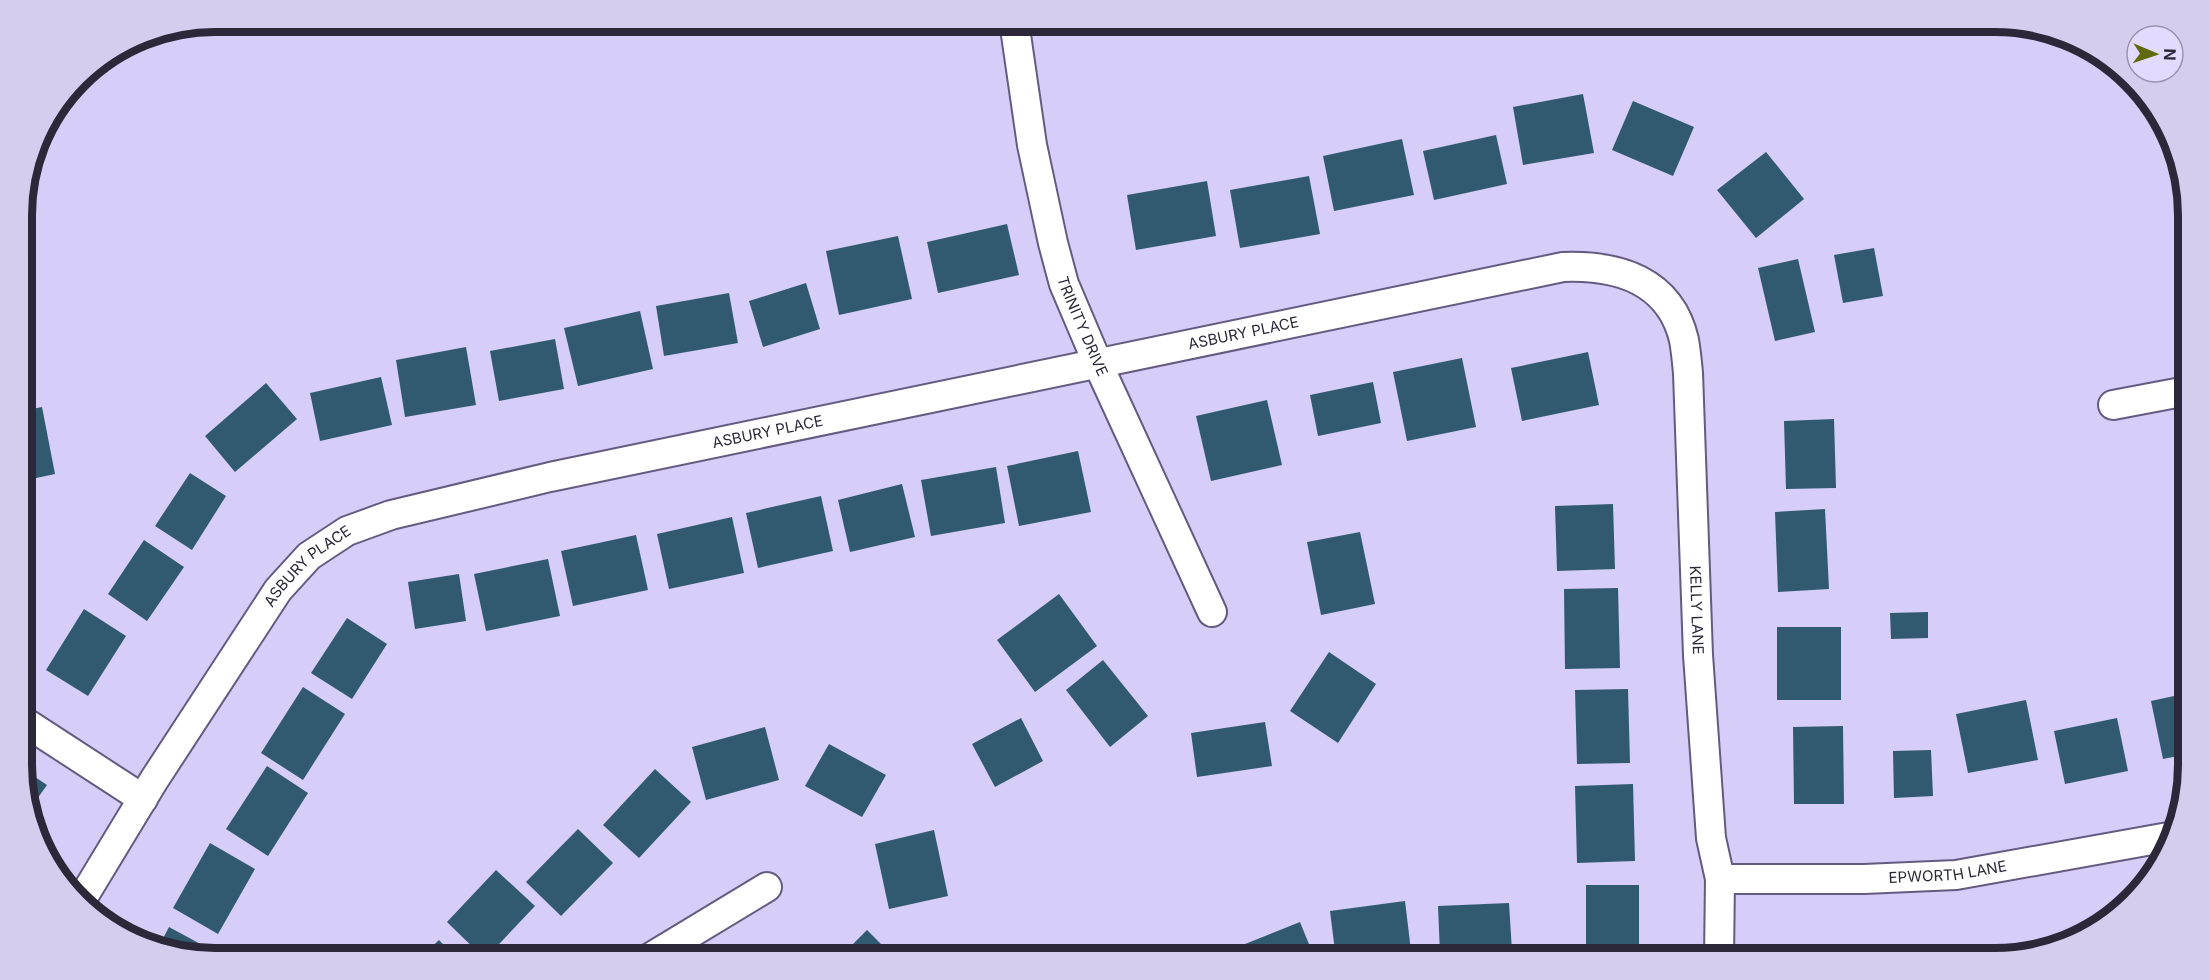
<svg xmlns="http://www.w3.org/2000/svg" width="2209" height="980" font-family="Inter,sans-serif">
	<rect width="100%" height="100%" fill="#d6cdf8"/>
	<g fill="#315a71">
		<polygon points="1583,94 1594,153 1523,165 1513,107"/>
		<polygon points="1633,101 1694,127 1673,176 1612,150"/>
		<polygon points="1496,135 1507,184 1434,200 1423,151"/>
		<polygon points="1402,139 1414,195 1334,211 1323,156"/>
		<polygon points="1766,152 1804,199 1756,238 1717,190"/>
		<polygon points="1309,176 1320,234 1240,248 1230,190"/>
		<polygon points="1207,181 1216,236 1136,250 1127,195"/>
		<polygon points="1007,224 1019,275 938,293 927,242"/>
		<polygon points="898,236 912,299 839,315 826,251"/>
		<polygon points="1874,248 1883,296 1843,303 1834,255"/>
		<polygon points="1798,259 1815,332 1775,341 1758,268"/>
		<polygon points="806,283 820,329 763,347 749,301"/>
		<polygon points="729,293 738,343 664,356 656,306"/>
		<polygon points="640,311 653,369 578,386 564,328"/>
		<polygon points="555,339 564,389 499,401 490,351"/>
		<polygon points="466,347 476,405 405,417 396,360"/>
		<polygon points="1588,352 1599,405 1522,421 1511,368"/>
		<polygon points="1462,358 1476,427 1407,441 1393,372"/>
		<polygon points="381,377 392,425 320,441 310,393"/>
		<polygon points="1373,382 1381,423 1318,436 1310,395"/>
		<polygon points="266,383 297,419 235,472 205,436"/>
		<polygon points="1267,400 1282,465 1211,481 1196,416"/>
		<polygon points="42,407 55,474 22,481 22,411"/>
		<polygon points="1834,419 1836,488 1786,489 1784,421"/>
		<polygon points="1078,451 1091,512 1019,526 1007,466"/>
		<polygon points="996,467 1005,523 931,536 921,480"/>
		<polygon points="190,473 226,496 192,550 155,526"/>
		<polygon points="902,484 915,537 850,552 838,500"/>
		<polygon points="821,496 833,551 758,568 746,513"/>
		<polygon points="1613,504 1615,569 1557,571 1555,506"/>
		<polygon points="1825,509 1829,589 1778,592 1775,512"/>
		<polygon points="732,517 744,573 669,589 657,534"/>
		<polygon points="1360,532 1375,604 1321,615 1307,542"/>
		<polygon points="636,535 648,590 573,606 561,551"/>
		<polygon points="144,540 184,567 147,621 108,594"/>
		<polygon points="548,559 560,616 486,631 474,574"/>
		<polygon points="459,574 466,621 415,629 408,582"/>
		<polygon points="1618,588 1620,668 1565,669 1564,589"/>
		<polygon points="1059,594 1097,646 1035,692 997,640"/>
		<polygon points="84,609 126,636 88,696 46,670"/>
		<polygon points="1928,612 1928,638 1891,639 1890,613"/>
		<polygon points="347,618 387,644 352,699 311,673"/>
		<rect x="1777" y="627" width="64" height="73"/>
		<polygon points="1329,652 1376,684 1338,743 1290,711"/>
		<polygon points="1103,660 1148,716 1110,747 1066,690"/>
		<polygon points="303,687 345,714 303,780 261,753"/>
		<polygon points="1628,689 1630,763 1577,764 1575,690"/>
		<polygon points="2188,693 2188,754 2163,759 2151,701"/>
		<polygon points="2026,700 2038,760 1968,773 1956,714"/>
		<polygon points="1021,718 1043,761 995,787 972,744"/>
		<polygon points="2117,718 2128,771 2065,784 2054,731"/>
		<polygon points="1265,722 1272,766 1197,777 1191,733"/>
		<polygon points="1843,726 1844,804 1794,804 1793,727"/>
		<polygon points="765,727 779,780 706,800 692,747"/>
		<polygon points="829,744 886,775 862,817 805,786"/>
		<polygon points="1931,750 1933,796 1894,798 1893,751"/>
		<polygon points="267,766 308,793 268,856 226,829"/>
		<polygon points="23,769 47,785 30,809 23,791"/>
		<polygon points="655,769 691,802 639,858 603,825"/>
		<polygon points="1633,784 1635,861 1577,863 1575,786"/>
		<polygon points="578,829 613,863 561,916 526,882"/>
		<polygon points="934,830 948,896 889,909 875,844"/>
		<polygon points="210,843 255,869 218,934 173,908"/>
		<polygon points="496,870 535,906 485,959 447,922"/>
		<polygon points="1586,885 1639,885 1639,958 1586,959"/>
		<polygon points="1405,901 1411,951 1352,959 1336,959 1330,911"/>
		<polygon points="1509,903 1512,951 1440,954 1438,906"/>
		<polygon points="1300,922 1315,959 1234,959 1230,950"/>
		<polygon points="169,927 206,947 202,956 158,948"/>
		<polygon points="867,930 896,959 838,959"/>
		<polygon points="439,940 457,959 419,959"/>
		<polygon points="2041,942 2042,947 2006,959 1982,959 1981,955"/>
		<polygon points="1947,947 1948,959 1922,959 1921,949"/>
		<polygon points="1852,951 1852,959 1796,959 1796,953"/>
	</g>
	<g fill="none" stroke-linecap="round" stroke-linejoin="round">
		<g stroke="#645b80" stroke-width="32">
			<g id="minor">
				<path id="s1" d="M 1014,21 L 1032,145 L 1053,243 L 1064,284 L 1098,364 L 1212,612"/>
				<polyline points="2113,405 2187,391"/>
				<polyline points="23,721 143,799"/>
				<path id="s2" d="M 1720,879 L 1864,879 L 1956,875 L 2174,836"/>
				<path id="s3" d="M 82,899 L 154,780 L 278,590 L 309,556 L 347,531 L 391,515 L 550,477 L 1563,267 C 1618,265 1670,280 1684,340 C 1686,351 1687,362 1688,373 L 1698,655 L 1711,838 L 1720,879 L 1719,959"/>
				<polyline points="648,959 767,887"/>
			</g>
		</g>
		<use href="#minor" stroke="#fff" stroke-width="28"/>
	</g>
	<g text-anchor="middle" stroke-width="6" stroke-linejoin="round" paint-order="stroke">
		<g font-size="15" fill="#2c2839" stroke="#e3dbfe">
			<text dy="5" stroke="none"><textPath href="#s1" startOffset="314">TRINITY DRIVE</textPath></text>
			<text dy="5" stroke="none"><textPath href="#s3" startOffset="1376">ASBURY PLACE</textPath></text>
			<text dy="5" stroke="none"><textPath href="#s3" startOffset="890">ASBURY PLACE</textPath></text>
			<text dy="5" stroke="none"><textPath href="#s3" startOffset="404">ASBURY PLACE</textPath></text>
			<text dy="5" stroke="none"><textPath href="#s3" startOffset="2128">KELLY LANE</textPath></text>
			<text dy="5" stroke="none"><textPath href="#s2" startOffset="228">EPWORTH LANE</textPath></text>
		</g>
	</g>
	<path d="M0 0H2209V980H0ZM215 32H1995A183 183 0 0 1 2178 215V765A183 183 0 0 1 1995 948H215A183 183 0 0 1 32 765V215A183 183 0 0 1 215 32Z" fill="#d4cdee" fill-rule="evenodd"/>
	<path fill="none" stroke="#2c2839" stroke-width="8" d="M215 32H1995A183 183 0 0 1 2178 215V765A183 183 0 0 1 1995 948H215A183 183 0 0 1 32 765V215A183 183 0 0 1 215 32Z"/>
	<g transform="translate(2155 54) rotate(92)"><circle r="28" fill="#e3dbfe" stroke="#9a93af" stroke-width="1.5"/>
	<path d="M0-4.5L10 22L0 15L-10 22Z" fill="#60690c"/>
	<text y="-9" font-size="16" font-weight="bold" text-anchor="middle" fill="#2c2839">N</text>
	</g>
</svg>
